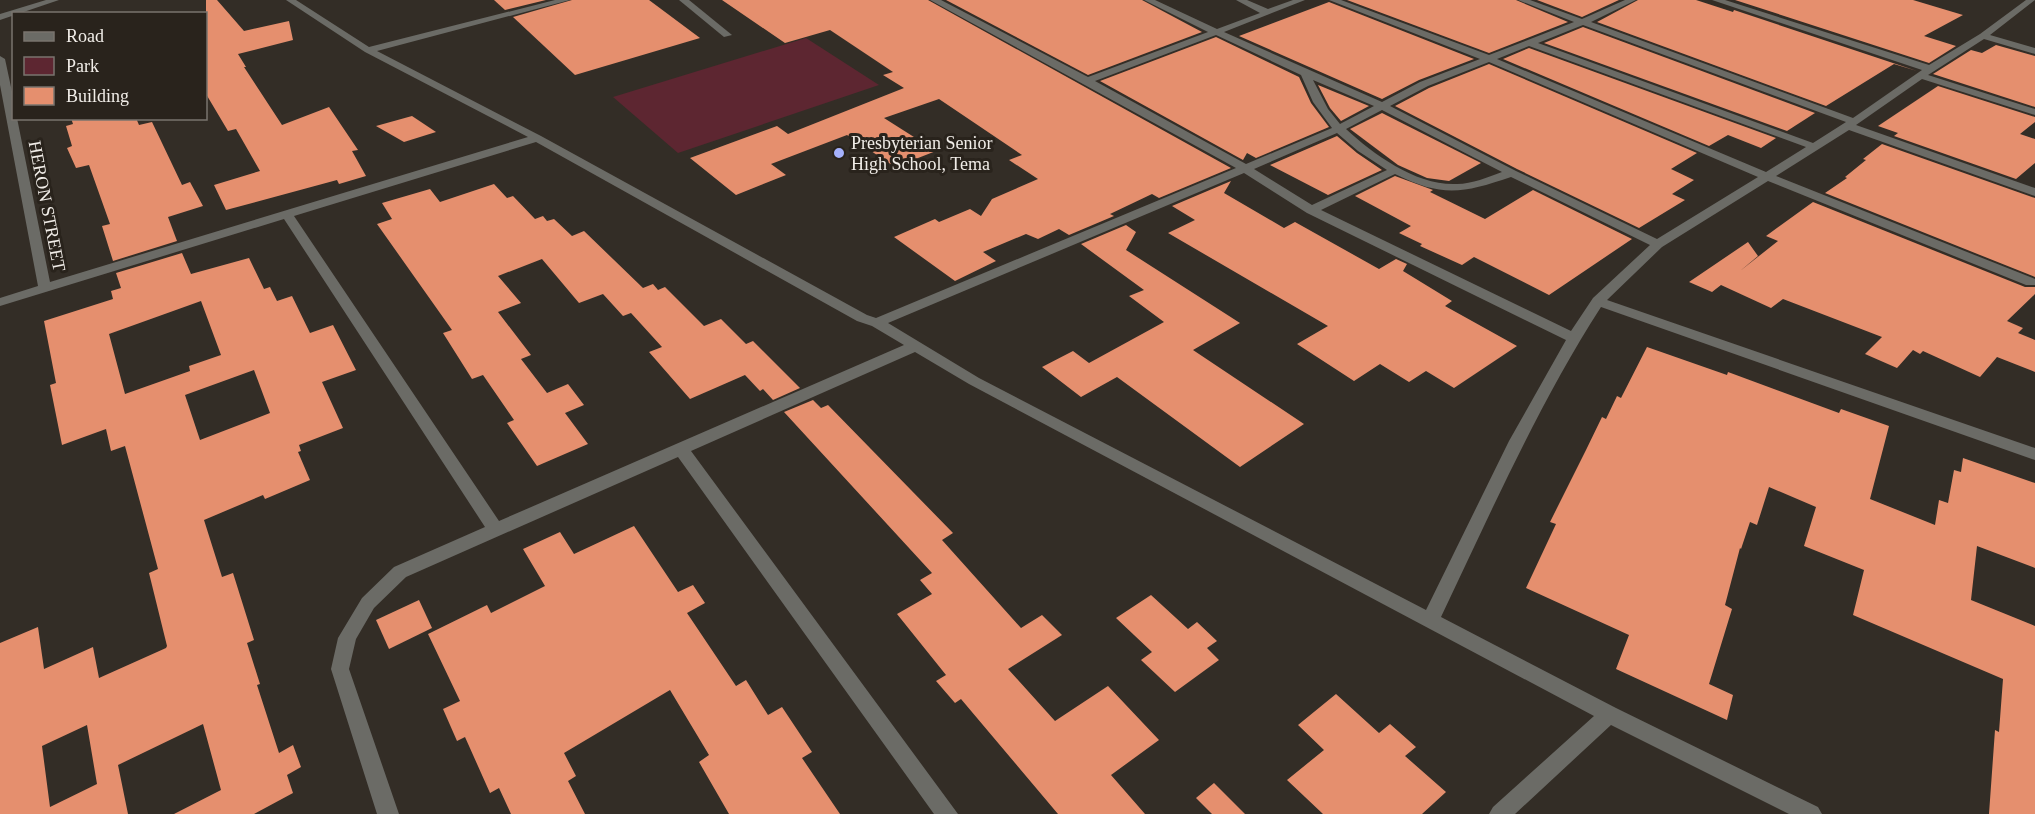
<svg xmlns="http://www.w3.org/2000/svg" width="2035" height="814" font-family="'Times New Roman',serif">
	<rect width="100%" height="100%" fill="#332d26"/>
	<polygon fill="#5d2631" points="806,38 879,85 678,153 613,97"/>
	<g fill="#e58f6e" fill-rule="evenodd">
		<polygon points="206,0 217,0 244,31 289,21 293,40 238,54 246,67 244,67 282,125 329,107 358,150 352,151 366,176 339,184 337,180 226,210 214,185 260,171 236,129 228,131 206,94"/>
		<polygon points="494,0 546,0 505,10"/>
		<polygon points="572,0 649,0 700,38 575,75 513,17"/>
		<polygon points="722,0 928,0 1231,168 1159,198 1152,194 1110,214 1114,216 1069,235 1059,229 1038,239 1026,234 983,252 996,261 955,281 894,237 935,219 939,222 970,209 981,216 992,199 1038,179 1009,160 1022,155 939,99 884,118 936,151 895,167 847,135 771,164 786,175 736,195 690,158 777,126 788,134 904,88 883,75 893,72 830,30 785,43"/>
		<polygon points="946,0 1142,0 1202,32 1088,75"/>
		<polygon points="1347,0 1516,0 1568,22 1489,53"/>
		<polygon points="1537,0 1619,0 1582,17"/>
		<polygon points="1638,0 1696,0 1733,12 1734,10 1917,71 1894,64 1826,106 1597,22"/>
		<polygon points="1735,0 1913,0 1963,15 1924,36 1956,46 1929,63"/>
		<polygon points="1329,2 1474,59 1419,80 1382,99 1239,36"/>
		<polygon points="1583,27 1815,113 1787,131 1544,43"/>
		<polygon points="1216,37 1299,77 1311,103 1329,127 1256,158 1247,153 1243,160 1100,81"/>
		<polygon points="1996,45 2035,56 2035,107 1933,74 1971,50 1982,53"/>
		<polygon points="1529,48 1776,138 1761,148 1728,135 1709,146 1503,59"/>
		<polygon points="1489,64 1697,153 1671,169 1694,180 1672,194 1685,200 1639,228 1517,169 1395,106 1429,88"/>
		<polygon points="1318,85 1369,106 1341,121 1330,108"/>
		<polygon points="1938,86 2035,117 2035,122 2020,134 2035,139 2035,163 2016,179 1894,136 1898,133 1878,126"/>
		<polygon points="1382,113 1481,163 1449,181 1427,178 1398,165 1350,129"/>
		<polygon points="412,116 436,132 404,142 376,126"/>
		<polygon points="71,118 136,118 139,125 152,122 182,185 190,182 203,206 168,217 177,241 113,261 102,226 110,224 89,165 76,168 67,148 72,146 66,126 73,124"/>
		<polygon points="1337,136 1357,153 1382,170 1328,195 1270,165"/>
		<polygon points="1882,144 2035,198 2035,277 1825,193 1847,178 1845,177 1866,160 1863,159"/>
		<polygon points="1395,176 1433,190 1430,192 1485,219 1533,190 1632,239 1549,295 1474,257 1462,265 1420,246 1422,244 1399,233 1411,226 1355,196"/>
		<polygon points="1231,181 1224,193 1284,228 1295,222 1379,269 1396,259 1407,264 1403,271 1452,301 1445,306 1517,346 1454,388 1426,371 1409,382 1380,364 1354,381 1297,344 1328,326 1168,233 1195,220 1172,206"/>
		<polygon points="494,184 507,198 513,196 535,219 543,216 547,221 554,219 572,236 584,231 643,288 653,284 658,290 665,287 704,326 721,319 746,344 753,341 800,388 773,400 763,389 760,391 745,375 690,399 649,352 662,347 631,313 623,316 603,294 579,303 542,259 498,276 521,303 498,312 531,355 521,359 547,393 568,384 584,405 565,413 588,444 537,466 507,423 514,420 483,375 472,379 443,333 452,330 377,224 392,219 382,203 430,189 440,202"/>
		<polygon points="1813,202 2025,287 2035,287 2035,294 2007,321 2023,328 2018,333 2035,340 2035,372 1997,357 1980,377 1923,351 1920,354 1913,350 1897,368 1865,354 1882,337 1783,299 1771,308 1721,285 1712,292 1689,282 1748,242 1758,256 1740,271 1778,241 1766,236"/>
		<polygon points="1126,225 1136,232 1126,250 1240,323 1193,350 1304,424 1240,467 1117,377 1081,397 1042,367 1073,351 1089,363 1164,322 1129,296 1144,290 1081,244"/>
		<path d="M 182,253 L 191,274 L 249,258 L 264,289 L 270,287 L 277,301 L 292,296 L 310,333 L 333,325 L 356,370 L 322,382 L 343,428 L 299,445 L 301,451 L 298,452 L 310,480 L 265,499 L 263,495 L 204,520 L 222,577 L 233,573 L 254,640 L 247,643 L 260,684 L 257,685 L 279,753 L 293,745 L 301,767 L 287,775 L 293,793 L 254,814 L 174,814 L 221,790 L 203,724 L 118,765 L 128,814 L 0,814 L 0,643 L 38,627 L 44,669 L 93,647 L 99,678 L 166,648 L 167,646 L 149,573 L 158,569 L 125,446 L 111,451 L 106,429 L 62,445 L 50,385 L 56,383 L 44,321 L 113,299 L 111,291 L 121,288 L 116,273 ZM 201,301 L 221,355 L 189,366 L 190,371 L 125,394 L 109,334 ZM 254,370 L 270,413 L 200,440 L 185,395 ZM 87,725 L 97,784 L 50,807 L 42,746 Z"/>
		<polygon points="1647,347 1727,375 1728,372 1839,413 1841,409 1889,426 1870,499 1935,525 1939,500 1948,503 1954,470 1961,472 1963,458 2035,483 2035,568 1977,546 1971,600 2035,626 2035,814 1989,814 1995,730 1999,732 2003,679 1853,615 1864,570 1804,546 1816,507 1769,487 1757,525 1750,522 1741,549 1740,548 1725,605 1732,609 1709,684 1733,695 1727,720 1616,669 1629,635 1526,588 1556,524 1550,522 1586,450 1602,417 1606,419 1617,396 1621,398"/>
		<polygon points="813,400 821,408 828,405 953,533 942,540 1021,628 1042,615 1062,635 1008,669 1055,721 1108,686 1159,740 1111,775 1145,814 1058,814 961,699 955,703 936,681 946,675 897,614 932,594 920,580 932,573 784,412"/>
		<polygon points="634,526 678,592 693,585 705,603 687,613 736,686 746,680 768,715 782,707 812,752 802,758 840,814 729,814 699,762 709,755 670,690 564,753 576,776 568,781 585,814 511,814 499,788 490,793 465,737 457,741 443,709 460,701 428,634 487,605 491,613 545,586 523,549 560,532 574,554"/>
		<polygon points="1151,595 1188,629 1197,622 1217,641 1207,648 1219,660 1175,692 1141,660 1152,652 1116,618"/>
		<polygon points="419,600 432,628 389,649 376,620"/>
		<polygon points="1336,694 1379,733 1390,724 1416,747 1405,756 1446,792 1422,814 1323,814 1287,780 1324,750 1298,725"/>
		<polygon points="1214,783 1245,814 1212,814 1196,798"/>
	</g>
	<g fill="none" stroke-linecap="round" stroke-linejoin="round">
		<g fill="#6b6b66" fill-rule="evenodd">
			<polygon points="46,0 59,0 0,20 0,14"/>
			<path d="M 286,0 L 296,0 L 369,47 L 555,0 L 570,0 L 377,51 L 541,136 L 867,315 L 876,318 L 1236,168 L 930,0 L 941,0 L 1088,77 L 1208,32 L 1144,0 L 1155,0 L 1217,29 L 1260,13 L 1236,0 L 1247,0 L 1268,9 L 1293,0 L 1305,0 L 1224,32 L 1382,102 L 1420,82 L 1480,59 L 1329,0 L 1341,0 L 1489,55 L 1574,22 L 1518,0 L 1530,0 L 1582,19 L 1625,0 L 1636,0 L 1591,22 L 1853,118 L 1922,70 L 1712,0 L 1725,0 L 1929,65 L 1980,34 L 2026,0 L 2035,0 L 1990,35 L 2035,48 L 2035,54 L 1984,39 L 1928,75 L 2035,109 L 2035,115 L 1922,79 L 1856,125 L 2035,188 L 2035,196 L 1849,130 L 1776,176 L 2035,279 L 2035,285 L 2026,285 L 1768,181 L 1662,247 L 1607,300 L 2035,448 L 2035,460 L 1601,307 C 1538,405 1491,512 1441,617 L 1616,708 L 1818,807 L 1822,814 L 1789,814 L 1611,725 L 1515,814 L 1489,814 L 1493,807 L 1594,716 L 969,384 L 915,352 L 691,451 L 958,814 L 934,814 L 678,457 L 406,577 L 374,608 L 356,639 L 349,669 L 399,814 L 377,814 L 331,669 L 338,638 L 362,598 L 394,567 L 485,527 L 284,219 L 0,306 L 0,298 L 38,286 L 0,85 L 0,56 L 5,59 L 14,101 L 14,118 L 17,118 L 50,282 L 528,137 L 365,52 ZM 1583,25 L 1846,122 L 1813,143 L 1538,43 ZM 1216,35 L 1301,75 L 1313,102 L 1332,128 L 1246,164 L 1095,81 ZM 1529,46 L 1806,147 L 1766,172 L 1497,59 ZM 1489,62 L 1758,177 L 1657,239 L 1516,171 L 1390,106 L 1428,86 ZM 1313,80 L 1374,106 L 1340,124 L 1328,109 ZM 1382,110 L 1502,172 C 1488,177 1472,184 1457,184 C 1417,186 1374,155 1346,129 ZM 1337,133 L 1358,151 L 1387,170 L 1312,205 L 1254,169 ZM 536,142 L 857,321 L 872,326 L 904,345 L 499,521 L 294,216 ZM 1244,173 L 1307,213 L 1566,340 L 1509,441 L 1426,610 L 979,378 L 888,323 ZM 1395,174 C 1443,198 1463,193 1511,177 L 1650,245 L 1593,298 L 1571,331 L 1321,210 Z"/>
			<polygon points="679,0 689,0 732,35 724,37"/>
		</g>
	</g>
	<circle fill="#a5b1fc" stroke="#29231c" stroke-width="2" cx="839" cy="153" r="6"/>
	<g text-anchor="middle" stroke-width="6" stroke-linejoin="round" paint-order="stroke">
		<g font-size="18" fill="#f1ede8" stroke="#29231c" text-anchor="start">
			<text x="851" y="149">Presbyterian Senior<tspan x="851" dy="21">High School, Tema</tspan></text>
		</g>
		<g font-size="18" fill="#f1ede8" stroke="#29231c">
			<text transform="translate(47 206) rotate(79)" y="6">HERON STREET</text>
		</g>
	</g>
	<rect x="12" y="12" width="195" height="108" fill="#29231c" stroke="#79746e" stroke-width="1.5"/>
	<rect x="24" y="32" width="30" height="9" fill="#6b6b66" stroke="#79746e" stroke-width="1.5"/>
	<text x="66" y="42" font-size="18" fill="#f1ede8">Road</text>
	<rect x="24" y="57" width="30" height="18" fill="#5d2631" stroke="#79746e" stroke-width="1.5"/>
	<text x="66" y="72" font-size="18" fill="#f1ede8">Park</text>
	<rect x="24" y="87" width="30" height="18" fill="#e58f6e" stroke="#79746e" stroke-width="1.5"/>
	<text x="66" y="102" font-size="18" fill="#f1ede8">Building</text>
</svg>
